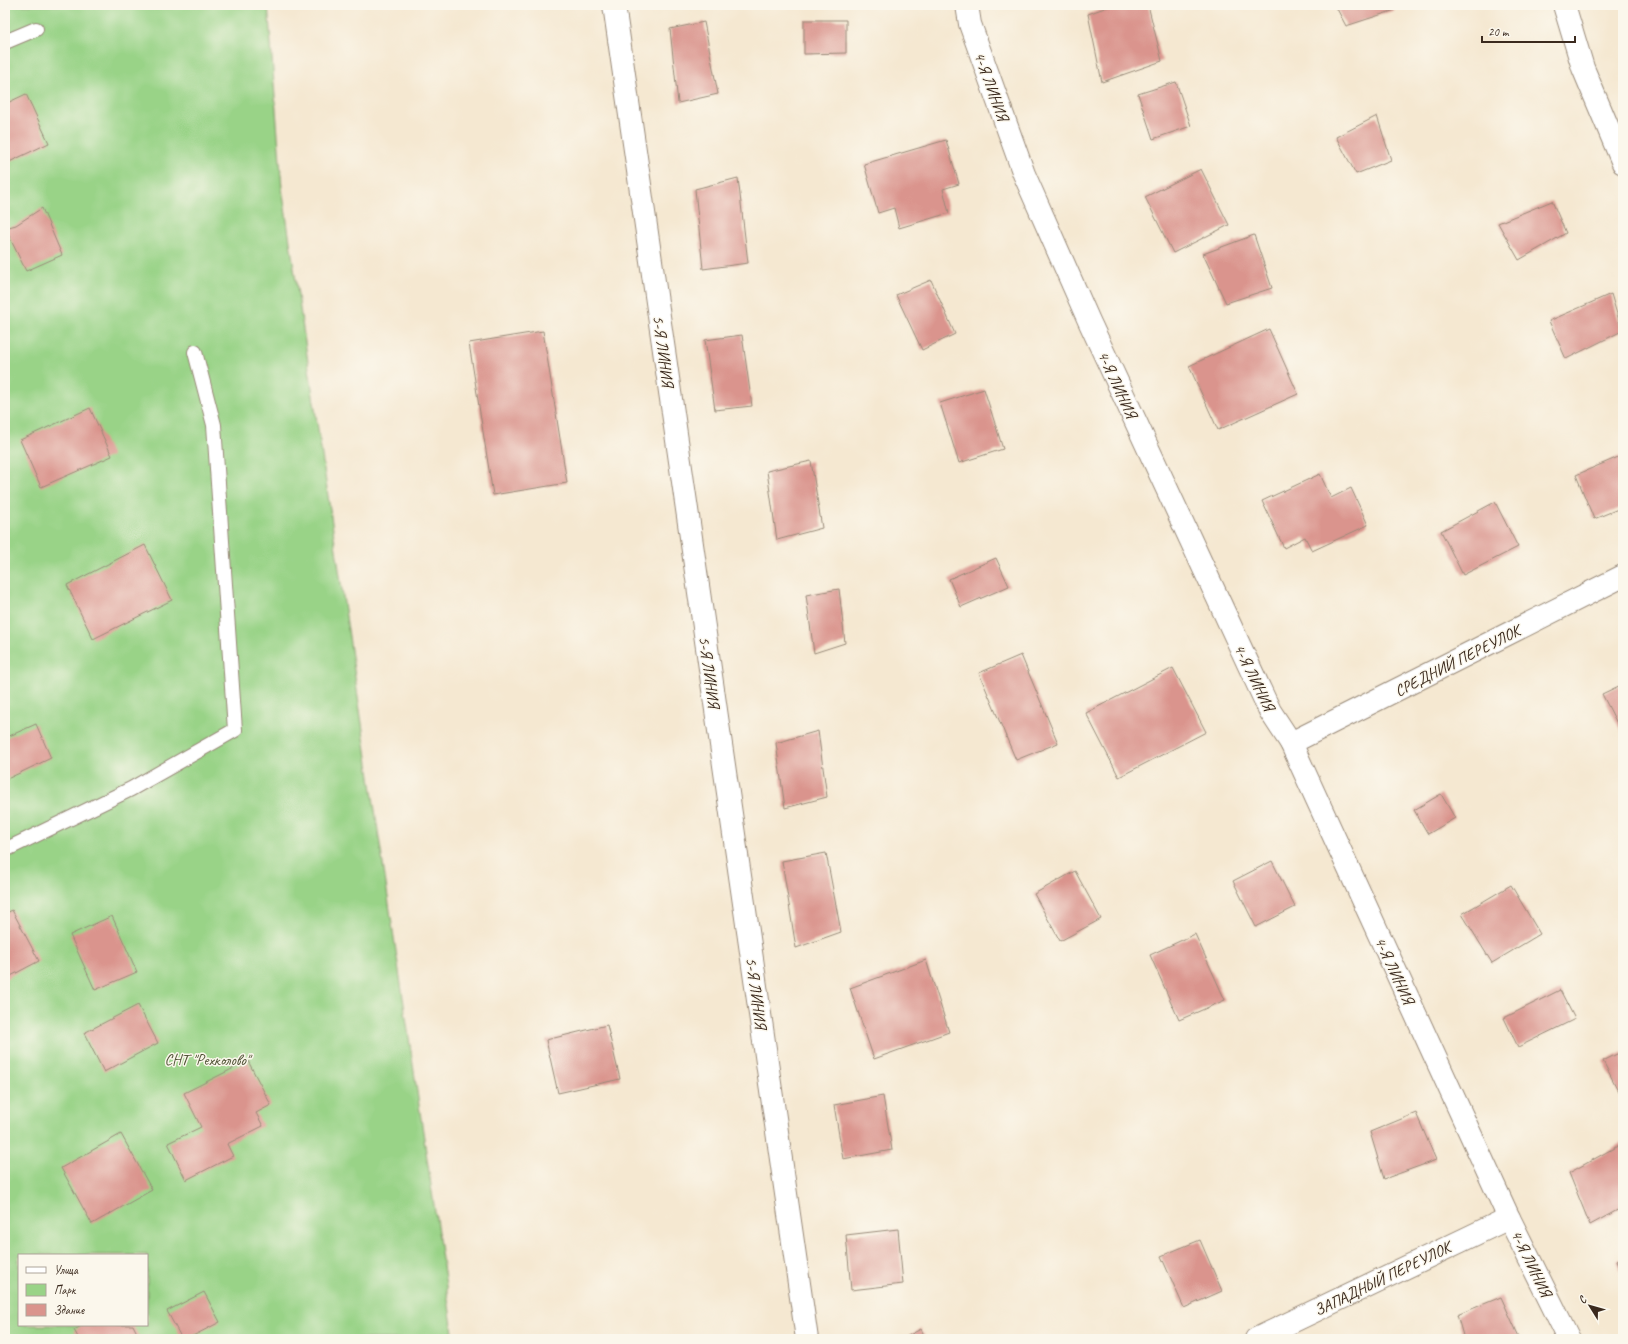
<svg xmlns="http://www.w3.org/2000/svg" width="1628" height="1344" font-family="Caveat,sans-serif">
	<rect width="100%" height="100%" fill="#fbf7ec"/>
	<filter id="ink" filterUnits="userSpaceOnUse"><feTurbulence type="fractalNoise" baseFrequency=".025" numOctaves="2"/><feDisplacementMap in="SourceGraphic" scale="8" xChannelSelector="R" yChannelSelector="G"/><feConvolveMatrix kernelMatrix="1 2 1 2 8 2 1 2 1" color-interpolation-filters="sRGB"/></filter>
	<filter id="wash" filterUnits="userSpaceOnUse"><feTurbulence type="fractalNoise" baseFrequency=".012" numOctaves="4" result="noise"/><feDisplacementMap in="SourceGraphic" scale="16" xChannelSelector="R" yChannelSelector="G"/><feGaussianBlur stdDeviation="0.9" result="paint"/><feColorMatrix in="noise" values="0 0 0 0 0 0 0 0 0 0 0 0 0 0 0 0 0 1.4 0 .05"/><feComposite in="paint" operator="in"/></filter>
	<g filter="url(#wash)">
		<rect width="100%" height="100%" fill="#f5e8d1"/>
		<path fill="#99d387" stroke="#6a7e52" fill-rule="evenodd" d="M 5,5 L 268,5 L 282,188 L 454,1339 L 5,1339 ZM 19,1255 L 147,1255 L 147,1325 L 19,1325 Z"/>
		<g id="blocks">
			<g fill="#da948d">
				<polygon points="1113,5 1148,5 1162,61 1102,82 1088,14"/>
				<polygon points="1335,5 1393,5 1395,10 1346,26"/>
				<polygon points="804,20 846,20 846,53 804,54"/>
				<polygon points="704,22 718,94 678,103 670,29"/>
				<polygon points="1176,82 1191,126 1153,139 1138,94"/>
				<polygon points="26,94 49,143 5,164 5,104"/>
				<polygon points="1377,116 1391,160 1356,174 1336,137"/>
				<polygon points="946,140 959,184 943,189 949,213 899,228 894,208 878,213 864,164"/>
				<polygon points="1201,169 1229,225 1173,253 1145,197"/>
				<polygon points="738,178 748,263 703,269 695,189"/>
				<polygon points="1552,201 1566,233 1519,260 1498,223"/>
				<polygon points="42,208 62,255 26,271 5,228 16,225"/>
				<polygon points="1254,235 1272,288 1226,303 1203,254"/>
				<polygon points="931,280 955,334 922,350 896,295"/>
				<polygon points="1611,294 1622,331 1566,359 1549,321"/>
				<polygon points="1269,329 1298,394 1218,430 1189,366"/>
				<polygon points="543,331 567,483 493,495 469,343"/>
				<polygon points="742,335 752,406 715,410 705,340"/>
				<polygon points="984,389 1003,449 959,463 940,403"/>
				<polygon points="90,408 112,456 41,487 20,440"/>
				<polygon points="1623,455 1623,507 1594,519 1576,475"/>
				<polygon points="811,461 822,528 777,540 767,471"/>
				<polygon points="1320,474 1331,498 1351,488 1368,525 1312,551 1305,537 1284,548 1262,501"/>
				<polygon points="1495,502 1518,547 1463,575 1441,531"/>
				<polygon points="145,545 172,600 93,639 67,585"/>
				<polygon points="996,558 1009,586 961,607 949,579"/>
				<polygon points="839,589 845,643 814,653 806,595"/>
				<polygon points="1021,655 1058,743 1016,760 979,673"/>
				<polygon points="1173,668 1206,732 1119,777 1086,713"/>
				<polygon points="1623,684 1623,735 1602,694"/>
				<polygon points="36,724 51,758 5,780 5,738"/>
				<polygon points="818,731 827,797 785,808 776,743"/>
				<polygon points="1441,794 1455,818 1428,834 1414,810"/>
				<polygon points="826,853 841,932 796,948 782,861"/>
				<polygon points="1272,861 1295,907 1256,927 1233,881"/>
				<polygon points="1075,871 1101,919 1060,941 1034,894"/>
				<polygon points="1511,885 1540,934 1492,963 1462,914"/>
				<polygon points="12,910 39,961 5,979 5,914"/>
				<polygon points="112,916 137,972 95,990 70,935"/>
				<polygon points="1195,934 1225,1000 1179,1020 1150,955"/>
				<polygon points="926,960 949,1032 874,1059 850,988"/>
				<polygon points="1560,990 1575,1019 1518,1047 1504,1018"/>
				<polygon points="138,1005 158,1043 104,1072 84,1033"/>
				<polygon points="607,1025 620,1079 558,1093 546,1040"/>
				<polygon points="1623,1051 1623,1100 1603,1061"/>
				<polygon points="248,1061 271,1105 256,1113 263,1126 227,1144 233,1156 186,1180 168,1143 201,1127 184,1093"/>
				<polygon points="883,1096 892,1150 843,1159 834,1105"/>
				<polygon points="1416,1113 1436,1160 1384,1179 1370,1132"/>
				<polygon points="121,1134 152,1190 92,1224 61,1168"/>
				<polygon points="1623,1143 1623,1207 1590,1225 1569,1173"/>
				<polygon points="898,1229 903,1284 851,1290 846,1235"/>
				<polygon points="1200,1240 1222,1291 1184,1308 1161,1256"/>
				<polygon points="1623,1257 1623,1276 1616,1261"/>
				<polygon points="204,1292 220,1322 187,1339 182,1339 167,1311"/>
				<polygon points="1501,1297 1520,1339 1464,1339 1457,1315"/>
				<polygon points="83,1325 133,1325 140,1339 79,1339 74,1330"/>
				<polygon points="921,1329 926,1339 902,1339"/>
			</g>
		</g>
	</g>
	<g filter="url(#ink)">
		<use href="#blocks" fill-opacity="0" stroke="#988978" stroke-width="1"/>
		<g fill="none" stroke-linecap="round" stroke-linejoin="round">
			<g stroke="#988978" stroke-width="16">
				<g id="lane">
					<polyline points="5,42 36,29"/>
					<polyline points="5,850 131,789 235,730 214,425 195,352"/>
				</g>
			</g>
			<g stroke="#988978" stroke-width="24">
				<g id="street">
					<polyline points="614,5 807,1339"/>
					<polyline points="967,5 970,24 1024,174 1089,321 1270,711 1291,743 1509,1218 1569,1339"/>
					<polyline points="1564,5 1583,68 1623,163"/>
					<polyline points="1291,743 1623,576"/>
					<polyline points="1256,1339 1509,1218"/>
				</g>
			</g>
			<use href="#lane" stroke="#fff" stroke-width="14"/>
			<use href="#street" stroke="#fff" stroke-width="22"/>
		</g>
	</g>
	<g text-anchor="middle" stroke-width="3" stroke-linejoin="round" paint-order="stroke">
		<g font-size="16" fill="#3b2a1e" stroke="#fbf7ec">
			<text transform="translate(992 86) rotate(70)" y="6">4-Я ЛИНИЯ</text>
			<text transform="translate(664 351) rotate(82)" y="6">5-Я ЛИНИЯ</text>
			<text transform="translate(1118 384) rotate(65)" y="6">4-Я ЛИНИЯ</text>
			<text transform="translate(1457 660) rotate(-27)" y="6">СРЕДНИЙ ПЕРЕУЛОК</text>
			<text transform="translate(710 672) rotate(82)" y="6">5-Я ЛИНИЯ</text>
			<text transform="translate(1255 677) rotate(64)" y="6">4-Я ЛИНИЯ</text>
			<text transform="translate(1395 970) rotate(65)" y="6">4-Я ЛИНИЯ</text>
			<text transform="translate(757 993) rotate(82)" y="6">5-Я ЛИНИЯ</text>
			<text transform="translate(1532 1263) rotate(64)" y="6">4-Я ЛИНИЯ</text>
			<text transform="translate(1382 1278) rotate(-26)" y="6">ЗАПАДНЫЙ ПЕРЕУЛОК</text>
		</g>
		<g font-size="16" fill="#525438" stroke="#fbf7ec">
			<text x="207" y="1065">СНТ "Рехколово"</text>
		</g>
	</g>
	<rect width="1628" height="1344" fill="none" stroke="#fbf7ec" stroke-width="20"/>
	<rect x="18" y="1254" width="130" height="72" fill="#fbf7ec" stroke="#aea59a"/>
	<rect x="26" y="1267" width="20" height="6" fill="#ffffff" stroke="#aea59a"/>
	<text x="54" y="1274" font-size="12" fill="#3b2a1e">Улица</text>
	<rect x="26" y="1284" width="20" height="12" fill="#99d387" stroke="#aea59a"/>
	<text x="54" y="1294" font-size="12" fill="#3b2a1e">Парк</text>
	<rect x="26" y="1304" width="20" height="12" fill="#da948d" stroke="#aea59a"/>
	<text x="54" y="1314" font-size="12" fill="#3b2a1e">Здание</text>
	<g transform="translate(1590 1306) rotate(307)" stroke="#fbf7ec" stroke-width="3" paint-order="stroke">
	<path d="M0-3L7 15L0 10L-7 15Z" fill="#3b2a1e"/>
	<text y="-6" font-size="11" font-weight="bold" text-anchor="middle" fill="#3b2a1e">С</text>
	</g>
	<path d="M1482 36v6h93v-6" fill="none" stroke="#3b2a1e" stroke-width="2"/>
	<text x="1488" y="36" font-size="12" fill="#3b2a1e" stroke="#fbf7ec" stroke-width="3" paint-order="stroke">20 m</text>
</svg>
